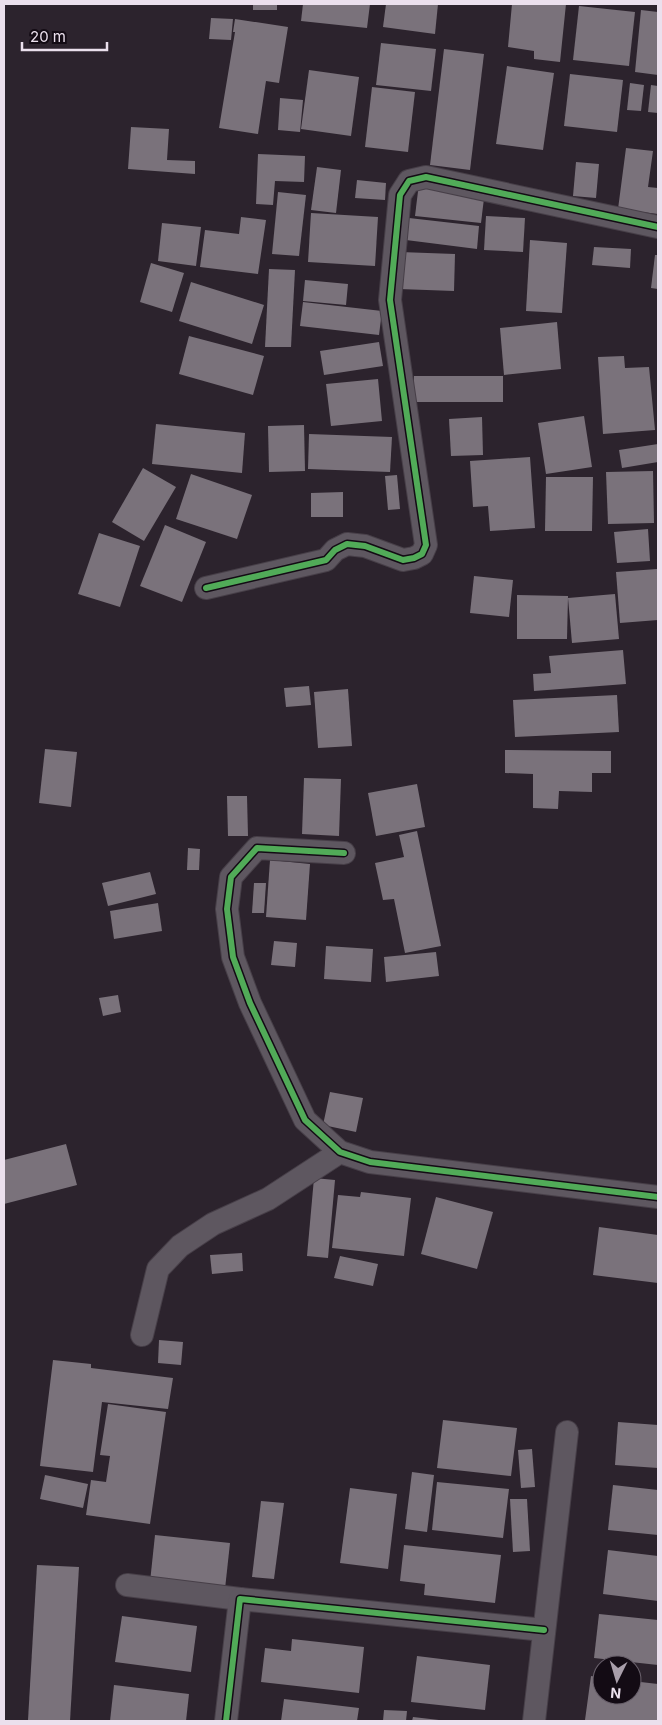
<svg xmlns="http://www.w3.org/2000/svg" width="662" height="1725" font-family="Inter,sans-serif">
	<rect width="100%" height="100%" fill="#2c232d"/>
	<g fill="#7a727b">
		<rect x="253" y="4" width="24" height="6"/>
		<polygon points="303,4 370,4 367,28 301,21"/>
		<polygon points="386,4 438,4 435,34 383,27"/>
		<polygon points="512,4 566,4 560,62 534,59 534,51 508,47"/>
		<polygon points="579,6 635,12 629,66 573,60"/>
		<polygon points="641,10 658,12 658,75 635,72"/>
		<polygon points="211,18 233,19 231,40 209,39"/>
		<polygon points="235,19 288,27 279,83 266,81 258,134 219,128 235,32 233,32"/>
		<polygon points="381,43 436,49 431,91 376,85"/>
		<polygon points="444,49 484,54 470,170 430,165"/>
		<polygon points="507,66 554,73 543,150 496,144"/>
		<polygon points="309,70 359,77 351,136 301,129"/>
		<polygon points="570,74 623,80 617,132 564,126"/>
		<polygon points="630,83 644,85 641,111 627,110"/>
		<polygon points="651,85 658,86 658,113 648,112"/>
		<polygon points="372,87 415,92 408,152 365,147"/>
		<polygon points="280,98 303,100 300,132 278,130"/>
		<polygon points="131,127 169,129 167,160 195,161 195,174 128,169"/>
		<polygon points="626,148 653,151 648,187 658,188 658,214 618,209"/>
		<polygon points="258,154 305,156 304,182 275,181 273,205 256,204"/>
		<polygon points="576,162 599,164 596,198 573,196"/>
		<polygon points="317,167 341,170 336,213 311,210"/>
		<polygon points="357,180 386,183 385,200 355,198"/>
		<polygon points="419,183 485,190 481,223 415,216"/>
		<polygon points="278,192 306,195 299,256 272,254"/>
		<polygon points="311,213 378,217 375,266 308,262"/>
		<polygon points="486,216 525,218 523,252 484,250"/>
		<polygon points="241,217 266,220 258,274 200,267 205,230 239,234"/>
		<polygon points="409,218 479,226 477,249 406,240"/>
		<polygon points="162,223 201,227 196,266 158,261"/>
		<polygon points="530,240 567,243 562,313 526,311"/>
		<polygon points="594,247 631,249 630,268 592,265"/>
		<polygon points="400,252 455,254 454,291 399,289"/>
		<polygon points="655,255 658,255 658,289 651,288"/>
		<polygon points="151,263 184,273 172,312 140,302"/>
		<polygon points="269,269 295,270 291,347 265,347"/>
		<polygon points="305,280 348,284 346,305 303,301"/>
		<polygon points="191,282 264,305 252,344 179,321"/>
		<polygon points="303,302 382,311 379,335 300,326"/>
		<polygon points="557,322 561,369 504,375 500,328"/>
		<polygon points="189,336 264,356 253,395 179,374"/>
		<polygon points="379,342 383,366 324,375 320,351"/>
		<polygon points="624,356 625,368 649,367 655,430 603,434 598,357"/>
		<rect x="414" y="376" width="89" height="26"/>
		<polygon points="378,379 382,421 331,426 326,384"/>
		<polygon points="584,416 592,467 546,474 538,423"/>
		<polygon points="482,417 483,455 451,456 449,419"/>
		<polygon points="156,424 245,433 242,473 152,464"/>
		<polygon points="304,425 305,471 269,472 268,426"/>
		<polygon points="309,434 392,437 390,472 308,469"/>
		<polygon points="658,444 658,462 622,468 619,450"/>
		<polygon points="530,457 535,528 490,531 488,506 473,507 470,461"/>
		<polygon points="143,468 176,487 144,541 112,522"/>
		<polygon points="653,471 654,523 608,524 606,472"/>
		<polygon points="191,474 252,495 237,539 176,519"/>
		<polygon points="397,475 400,509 388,510 385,476"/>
		<polygon points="546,477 593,477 592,531 545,531"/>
		<polygon points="343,492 343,517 311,517 311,493"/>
		<polygon points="165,525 206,542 182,602 140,586"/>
		<polygon points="648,529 650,561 617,563 614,532"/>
		<polygon points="99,533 140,546 120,607 78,594"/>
		<polygon points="657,569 658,620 620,623 616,572"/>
		<polygon points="474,576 513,580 509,617 470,613"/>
		<polygon points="615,594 619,639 572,643 568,598"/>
		<polygon points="517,595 568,596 567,639 517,639"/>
		<polygon points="623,650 626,684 534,691 533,674 551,673 549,656"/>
		<polygon points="309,686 311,705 286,707 284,688"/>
		<polygon points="348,689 352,746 318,748 314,692"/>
		<polygon points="617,695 619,732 515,737 513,700"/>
		<polygon points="45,749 77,752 71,807 39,803"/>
		<polygon points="505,750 611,751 611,773 592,773 592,792 559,791 558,809 533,808 533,774 505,773"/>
		<polygon points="304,778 341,779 339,836 302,834"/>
		<polygon points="417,784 425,827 376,836 368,793"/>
		<polygon points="227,796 247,796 248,836 228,836"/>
		<polygon points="417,831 441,946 405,953 394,899 383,900 375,863 404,857 399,835"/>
		<polygon points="188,848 200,849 199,870 187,870"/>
		<polygon points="270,860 310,864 306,920 266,917"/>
		<polygon points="150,872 156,894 108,906 102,883"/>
		<polygon points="254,883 266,883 264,913 252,913"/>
		<polygon points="158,903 162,931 114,939 110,911"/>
		<polygon points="274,941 297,943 295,967 271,965"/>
		<polygon points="326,946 373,949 371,982 324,979"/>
		<polygon points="436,952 439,976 386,982 384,957"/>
		<polygon points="118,995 121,1012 103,1016 99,998"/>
		<polygon points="330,1092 363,1098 356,1132 323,1125"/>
		<polygon points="66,1144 77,1185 4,1204 4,1160"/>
		<polygon points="314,1178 335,1180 328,1258 307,1256"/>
		<polygon points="361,1192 411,1198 404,1256 332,1248 338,1195 360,1197"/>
		<polygon points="436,1197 493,1212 477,1269 421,1254"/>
		<polygon points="599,1227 658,1235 658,1283 593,1275"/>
		<polygon points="242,1253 243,1271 212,1274 210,1255"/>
		<polygon points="340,1256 378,1264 373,1286 334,1278"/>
		<polygon points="159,1340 183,1342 181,1365 158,1363"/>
		<polygon points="53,1360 91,1364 91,1368 173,1378 168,1409 102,1402 93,1472 40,1466"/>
		<polygon points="108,1404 166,1412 150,1524 86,1515 91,1480 106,1482 110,1456 100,1455"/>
		<polygon points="443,1420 517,1428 511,1476 437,1468"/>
		<polygon points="618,1422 658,1425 658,1468 615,1465"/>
		<polygon points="532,1449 535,1487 521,1488 518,1450"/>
		<polygon points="412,1472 434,1475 427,1532 405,1529"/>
		<polygon points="45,1475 88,1484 83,1508 40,1499"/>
		<polygon points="437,1482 509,1489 503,1538 432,1530"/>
		<polygon points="613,1485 658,1490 658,1535 608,1530"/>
		<polygon points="350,1488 397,1494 388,1569 340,1563"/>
		<polygon points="510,1499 527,1499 530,1551 513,1552"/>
		<polygon points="261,1501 284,1503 274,1579 252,1577"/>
		<polygon points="155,1535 230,1543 225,1589 150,1582"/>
		<polygon points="404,1545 501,1555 495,1603 424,1595 425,1584 400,1581"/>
		<polygon points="608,1550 658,1556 658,1601 603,1594"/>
		<polygon points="37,1565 79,1567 70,1721 28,1720"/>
		<polygon points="599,1614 658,1620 658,1665 594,1658"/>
		<polygon points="122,1616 197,1626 191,1672 115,1662"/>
		<polygon points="292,1639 364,1647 359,1693 261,1682 265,1648 291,1651"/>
		<polygon points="417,1656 490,1665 485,1710 411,1702"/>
		<polygon points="591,1676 602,1678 602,1695 632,1695 632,1681 658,1684 658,1721 600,1721 585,1720"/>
		<polygon points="114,1685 189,1694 186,1721 110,1721"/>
		<polygon points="284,1699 359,1708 357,1721 281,1721"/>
		<polygon points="384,1710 407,1711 406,1721 383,1721"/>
		<polygon points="413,1717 439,1720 439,1721 412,1721"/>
	</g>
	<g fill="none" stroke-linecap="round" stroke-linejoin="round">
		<g stroke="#473f48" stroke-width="24">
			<g id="minor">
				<polyline points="206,588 326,560 335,550 347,544 365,546 403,560 414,558 422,554 426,545 390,300 400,195 409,181 426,177 658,227"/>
				<polyline points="344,853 257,848 231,877 227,909 233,957 250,1003 305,1120 340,1152 370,1162 658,1197"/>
				<polyline points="142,1335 158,1269 180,1246 213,1224 268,1199 340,1152"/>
				<polyline points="127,1585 240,1599"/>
				<polyline points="226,1721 240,1599 544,1630"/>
				<polyline points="534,1721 567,1432"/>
			</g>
		</g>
		<use href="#minor" stroke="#5e5760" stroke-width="22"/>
		<g stroke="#130b14" stroke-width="9">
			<g id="cycleway">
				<polyline points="206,588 326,560 335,550 347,544 365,546 403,560 414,558 422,554 426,545 390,300 400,195 409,181 426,177 658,227"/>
				<polyline points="344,853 257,848 231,877 227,909 233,957 250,1003 305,1120 340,1152 370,1162 658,1197"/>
				<polyline points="226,1721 240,1599 544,1630"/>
			</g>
		</g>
		<use href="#cycleway" stroke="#51ab58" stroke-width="6"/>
	</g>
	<rect width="662" height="1725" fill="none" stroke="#ebe0ed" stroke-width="10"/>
	<g transform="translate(617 1680) rotate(185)"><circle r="24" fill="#130b14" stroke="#69606b"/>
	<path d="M0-4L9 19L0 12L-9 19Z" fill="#a89eaa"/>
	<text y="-8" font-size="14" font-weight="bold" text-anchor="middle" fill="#ebe0ed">N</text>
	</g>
	<path d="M22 42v8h85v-8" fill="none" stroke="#ebe0ed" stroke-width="2.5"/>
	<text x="30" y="42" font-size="15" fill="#ebe0ed" stroke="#130b14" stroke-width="4" paint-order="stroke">20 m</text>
</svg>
